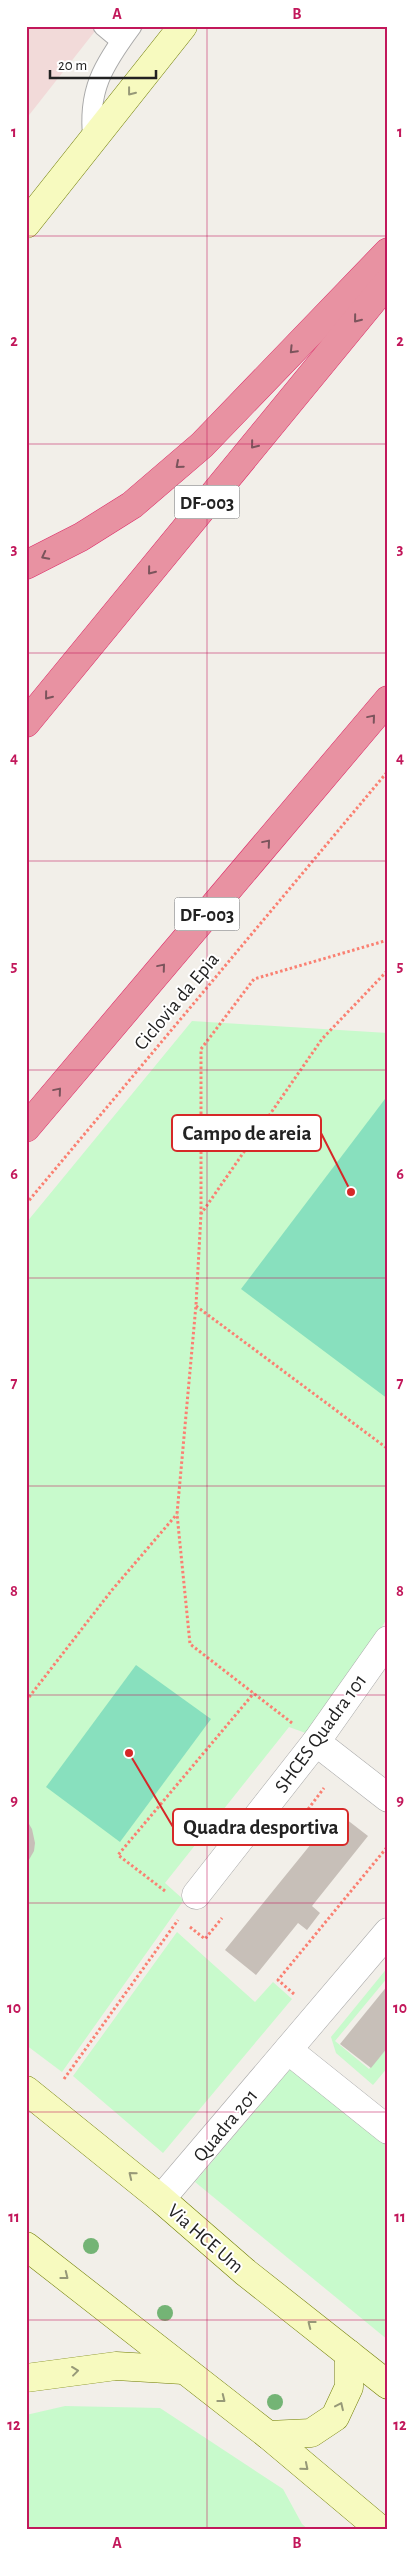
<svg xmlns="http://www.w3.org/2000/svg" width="414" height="2556" font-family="'Alegreya Sans',sans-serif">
	<rect width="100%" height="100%" fill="#f2efe9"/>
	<polygon fill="#f2dad9" points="26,26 99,26 26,119"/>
	<g fill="#c8facc">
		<polygon points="192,1021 388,1033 388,1617 314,1736 289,1727 165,1883 184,1900 62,2072 26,2045 26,1223"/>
		<polygon points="177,1932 255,2002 273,1982 292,1999 163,2153 73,2076"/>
		<polygon points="388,1967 388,1977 335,2041 369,2069 388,2047 388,2067 373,2085 336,2053 331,2037"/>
		<polygon points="292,2067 388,2145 388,2340 195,2182"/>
		<polygon points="65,2406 160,2408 283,2489 302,2524 309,2530 26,2530 26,2415"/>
	</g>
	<g fill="#88e0be">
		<polygon points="388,1095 388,1399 241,1289"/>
		<polygon points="136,1665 211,1719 120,1842 46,1787"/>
	</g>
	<g fill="#c7bfb8">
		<polygon points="337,1812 368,1836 312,1906 320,1913 307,1930 298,1923 256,1975 225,1950"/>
		<polygon points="26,1819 32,1829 35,1843 34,1851 26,1865"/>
		<polygon points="388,1985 388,2047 371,2068 340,2044"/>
	</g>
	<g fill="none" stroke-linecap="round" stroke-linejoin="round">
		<g stroke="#a9a9a9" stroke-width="21">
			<g id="lane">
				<polyline points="103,26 121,41"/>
				<path d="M 93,140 C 87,91 103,65 132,26"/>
			</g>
		</g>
		<g stroke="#a9a9a9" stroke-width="29">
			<g id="street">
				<polyline points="316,1742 388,1798"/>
				<polyline points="196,1895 316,1742 388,1640"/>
				<polyline points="288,2050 388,2130"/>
				<polyline points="161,2199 388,1932"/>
			</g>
		</g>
		<g stroke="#707d05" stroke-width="29">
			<g id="secondary">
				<polyline points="26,224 183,26"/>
				<polyline points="26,2090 161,2199 245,2272 388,2385"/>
				<polyline points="26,2246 268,2435 381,2530"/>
				<polyline points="26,2378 116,2366 183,2370"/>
				<polyline points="268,2435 311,2433 335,2417 349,2387 349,2354"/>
			</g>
		</g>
		<g stroke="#dc2a67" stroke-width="29">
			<g id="highway">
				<polyline points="26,565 81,537 132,505 202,445 388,252"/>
				<polyline points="26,723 388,282"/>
				<polyline points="26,1128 388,700"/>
			</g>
		</g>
		<g stroke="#fa8072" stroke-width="3" stroke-dasharray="2.5 2.5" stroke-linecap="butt">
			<polyline points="26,1204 388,771"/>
			<polyline points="201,1214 201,1049 254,979 388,940"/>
			<polyline points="196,1306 388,1449"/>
			<polyline points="26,1701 112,1590 177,1514"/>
			<polyline points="292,1723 190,1644 177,1514 196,1305 201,1214 322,1039 388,970"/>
			<polyline points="299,1821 324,1788"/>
			<polyline points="165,1891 118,1855 254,1693"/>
			<polyline points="190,1927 205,1939 222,1918"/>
			<polyline points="294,1994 278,1980 388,1846"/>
			<polyline points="64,2079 178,1920"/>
		</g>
		<use href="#lane" stroke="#fff" stroke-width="19"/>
		<use href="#street" stroke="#fff" stroke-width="28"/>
		<use href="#secondary" stroke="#f7fabf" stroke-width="28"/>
		<use href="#highway" stroke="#e892a2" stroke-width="28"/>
	</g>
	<g fill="#74b475">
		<circle cx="91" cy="2246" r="8"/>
		<circle cx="165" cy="2313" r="8"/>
		<circle cx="275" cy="2402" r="8"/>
	</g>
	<defs><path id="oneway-chevron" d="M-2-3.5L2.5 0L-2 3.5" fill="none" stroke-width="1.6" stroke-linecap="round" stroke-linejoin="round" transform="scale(1.25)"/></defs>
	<g stroke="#979978">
		<use href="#oneway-chevron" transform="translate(131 92) rotate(128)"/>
		<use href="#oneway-chevron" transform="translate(132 2175) rotate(-141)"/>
		<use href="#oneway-chevron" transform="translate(65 2276) rotate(38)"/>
		<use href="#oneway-chevron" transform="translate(311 2324) rotate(-142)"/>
		<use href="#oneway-chevron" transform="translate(75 2371) rotate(-7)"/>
		<use href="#oneway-chevron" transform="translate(222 2399) rotate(38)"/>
		<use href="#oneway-chevron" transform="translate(340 2406) rotate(-65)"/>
		<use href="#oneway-chevron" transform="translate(305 2467) rotate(40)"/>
	</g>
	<g stroke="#7b545c">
		<use href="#oneway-chevron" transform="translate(357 319) rotate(129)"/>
		<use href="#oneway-chevron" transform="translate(293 350) rotate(134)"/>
		<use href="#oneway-chevron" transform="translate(254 445) rotate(129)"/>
		<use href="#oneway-chevron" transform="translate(179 465) rotate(139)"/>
		<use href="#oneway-chevron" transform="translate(45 556) rotate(153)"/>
		<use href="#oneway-chevron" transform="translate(151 571) rotate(129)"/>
		<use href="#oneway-chevron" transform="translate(48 696) rotate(129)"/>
		<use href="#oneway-chevron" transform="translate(372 718) rotate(-50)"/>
		<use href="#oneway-chevron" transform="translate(267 843) rotate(-50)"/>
		<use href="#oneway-chevron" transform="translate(162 967) rotate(-50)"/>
		<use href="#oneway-chevron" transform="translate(58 1091) rotate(-50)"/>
	</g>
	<path fill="none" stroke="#c2185b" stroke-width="1" stroke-opacity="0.55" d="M 207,26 L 207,2530M 26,236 L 388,236M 26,444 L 388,444M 26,653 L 388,653M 26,861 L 388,861M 26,1070 L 388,1070M 26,1278 L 388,1278M 26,1486 L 388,1486M 26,1695 L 388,1695M 26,1903 L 388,1903M 26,2112 L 388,2112M 26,2320 L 388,2320"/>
	<g text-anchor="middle" stroke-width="4" stroke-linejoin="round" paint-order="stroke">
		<g fill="#fff" stroke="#646464" stroke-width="1">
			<rect x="174.5" y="485.5" width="65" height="33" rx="4"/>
			<rect x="174.5" y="897.5" width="65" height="33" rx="4"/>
		</g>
		<g font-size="19" font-weight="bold" fill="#222">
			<text x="207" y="509">DF-003</text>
			<text x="207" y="921">DF-003</text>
		</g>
		<g font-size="20" fill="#222" stroke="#fff">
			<text transform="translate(176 1001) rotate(-50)" y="7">Ciclovia da Epia</text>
			<text transform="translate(320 1733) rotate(-54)" y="7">SHCES Quadra 101</text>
			<text transform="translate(225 2125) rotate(-50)" y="7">Quadra 201</text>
			<text transform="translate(206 2238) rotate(41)" y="7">Via HCE Um</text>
		</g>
	</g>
	<path fill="none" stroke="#d62828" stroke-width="2" d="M351 1192L321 1133M129 1753L173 1827"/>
	<g fill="#d62828" stroke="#fff" stroke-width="2">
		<circle cx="351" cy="1192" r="5"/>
		<circle cx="129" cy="1753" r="5"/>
	</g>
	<g fill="#fff" stroke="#d62828" stroke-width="2">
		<rect x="172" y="1115" width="149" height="36" rx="5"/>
		<rect x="173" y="1809" width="175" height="36" rx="5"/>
	</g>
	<g font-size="21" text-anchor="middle" font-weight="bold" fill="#222">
		<text x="247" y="1140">Campo de areia</text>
		<text x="261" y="1834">Quadra desportiva</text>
	</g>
	<rect width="414" height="2556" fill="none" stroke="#ffffff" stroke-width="55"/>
	<path d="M50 70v8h106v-8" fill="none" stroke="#222222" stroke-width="2.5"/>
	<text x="58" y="70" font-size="15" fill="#222222" stroke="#ffffff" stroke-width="4" paint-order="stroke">20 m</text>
	<rect x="28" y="28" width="358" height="2500" fill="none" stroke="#c2185b" stroke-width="2"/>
	<g font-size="16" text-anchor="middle" font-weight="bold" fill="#c2185b">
		<text x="117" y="19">A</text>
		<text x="297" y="19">B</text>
		<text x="14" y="137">1</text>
		<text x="400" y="137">1</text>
		<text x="14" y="346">2</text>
		<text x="400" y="346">2</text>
		<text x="14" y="554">3</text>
		<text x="400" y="554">3</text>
		<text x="14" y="763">4</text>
		<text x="400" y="763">4</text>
		<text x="14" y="971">5</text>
		<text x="400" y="971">5</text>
		<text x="14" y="1179">6</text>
		<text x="400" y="1179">6</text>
		<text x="14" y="1388">7</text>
		<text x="400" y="1388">7</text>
		<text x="14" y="1596">8</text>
		<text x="400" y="1596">8</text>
		<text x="14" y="1805">9</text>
		<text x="400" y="1805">9</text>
		<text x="14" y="2013">10</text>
		<text x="400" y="2013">10</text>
		<text x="14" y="2222">11</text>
		<text x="400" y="2222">11</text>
		<text x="14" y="2430">12</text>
		<text x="400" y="2430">12</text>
		<text x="117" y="2548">A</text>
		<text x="297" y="2548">B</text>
	</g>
</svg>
